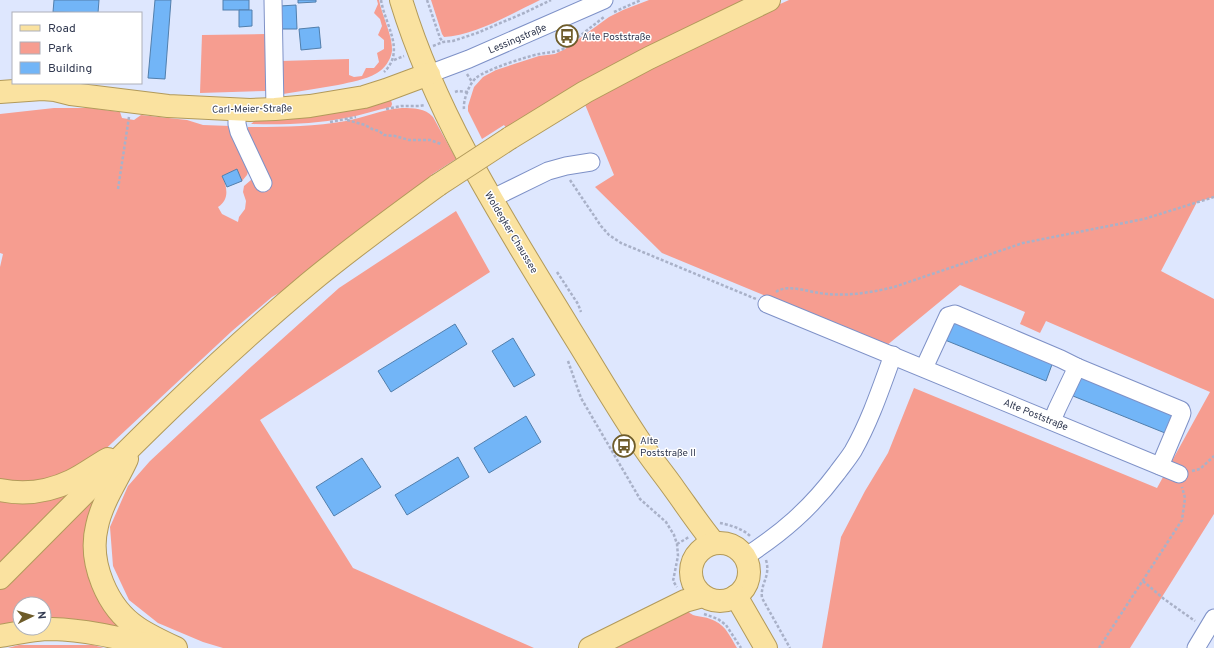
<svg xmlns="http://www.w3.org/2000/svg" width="1214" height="648" font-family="Overpass,sans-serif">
	<rect width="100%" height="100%" fill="#dee7fe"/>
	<g fill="#f69d90">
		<path d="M 377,0 L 379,0 C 382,16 393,36 392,51 C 391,60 384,69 377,73 C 365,80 351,82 338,85 C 320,88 302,91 283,94 L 281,61 L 349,59 L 349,75 L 354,77 L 362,76 L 366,68 L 374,68 L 379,62 L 377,53 L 384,49 L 384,40 L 378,35 L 382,26 L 380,19 L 374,13 L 378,4 Z"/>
		<path d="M 431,0 L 540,0 C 513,13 474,36 444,37 L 442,34 Z"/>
		<polygon points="649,0 752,0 507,129 504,125 482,139 468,111 468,106 474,87 483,77 496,70 539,56 555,54 565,49 609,17 623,10"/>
		<polygon points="789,0 1214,0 1214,197 1197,202 1161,271 1214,299 1214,514 1130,648 822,648 841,537 865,491 888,453 914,388 1157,488 1210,392 1046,321 1040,333 1020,324 1025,312 960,285 886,346 662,253 595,187 614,175 584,102 747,19"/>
		<polygon points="265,34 266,91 200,93 202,35"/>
		<path d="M 391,100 L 392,104 L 391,107 C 376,110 362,115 346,118 C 315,124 282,125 251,124 L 257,119 L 346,111 L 368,107 Z"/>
		<path d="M 54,108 L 90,108 L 120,112 L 122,118 L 134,120 L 141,115 L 187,120 L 203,125 L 231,126 L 249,169 L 247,175 L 242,181 L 237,170 L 222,176 C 227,186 230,200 218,207 L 222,214 L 238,222 L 239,217 L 245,209 L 246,201 L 243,192 L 244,186 L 251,180 L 254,170 L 247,133 L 248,127 C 281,127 314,127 346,121 C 364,118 383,109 402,108 C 414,108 425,108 433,117 L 456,159 L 431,175 L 433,179 L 303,279 L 272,297 L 232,331 L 98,456 L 52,483 L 0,483 L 0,267 L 3,254 L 0,253 L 0,114 Z"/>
		<polygon points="456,211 490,272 260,420 353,568 534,648 223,648 203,642 158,623 129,600 113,566 110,527 128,486 150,461 252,366 339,288"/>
		<polygon points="79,486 0,567 0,495"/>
		<polygon points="97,492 90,547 135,632 44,625 44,604 20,604 20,627 0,631 0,587"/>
		<path d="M 683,606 C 686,609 689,613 693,615 C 700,617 708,617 715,621 C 726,626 731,638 737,648 L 608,648 Z"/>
		<polygon points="19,645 93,645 104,648 8,648"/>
	</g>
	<g fill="#72b5f7" stroke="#527fac">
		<polygon points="54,0 99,0 98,13 53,12"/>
		<polygon points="155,0 171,0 165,79 148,78"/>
		<rect x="223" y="0" width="26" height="10"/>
		<polygon points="298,0 316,0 316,2 298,3"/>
		<polygon points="296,5 297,29 281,29 280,6"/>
		<polygon points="239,10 252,10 252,26 239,27"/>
		<polygon points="319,27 321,48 301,50 299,29"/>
		<polygon points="237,169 242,181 227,187 222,176"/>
		<polygon points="954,319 1054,359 1046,381 945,340"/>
		<polygon points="455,324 467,344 391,392 378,371"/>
		<polygon points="513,338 535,375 514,387 492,351"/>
		<polygon points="1082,375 1178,414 1170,435 1073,396"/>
		<polygon points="526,416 541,442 489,473 474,448"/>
		<polygon points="458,457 469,477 407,515 395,495"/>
		<polygon points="362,458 381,487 334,516 316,487"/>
	</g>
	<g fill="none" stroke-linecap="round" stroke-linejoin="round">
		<g stroke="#7e91c7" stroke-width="19">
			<g id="minor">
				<polyline points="273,0 275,109"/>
				<polyline points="429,74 469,59 604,0"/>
				<polyline points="237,109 237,124 239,132 263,183"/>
				<polyline points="491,199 548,171 566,166 591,162"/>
				<polyline points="767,304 1179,474"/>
				<polyline points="924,368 948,316 955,314 1061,359 1077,367"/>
				<polyline points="1052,421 1057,409 1077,367 1181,410 1182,413 1181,416 1160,466"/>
				<path d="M 745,557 C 782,533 810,509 837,473 C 842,466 848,459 853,451 C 870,421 881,388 893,355"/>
				<polyline points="1196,648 1214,618"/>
			</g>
		</g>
		<g stroke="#b29a5a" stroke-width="24">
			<g id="major">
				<path d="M 401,0 C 437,119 507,226 571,331 C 596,371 620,413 647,452 C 656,465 666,477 675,490 C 688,508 700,526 714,543"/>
				<polyline points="0,92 42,89 55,90 71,94 168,106 250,110 275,109 310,106 364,97 386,90 429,74"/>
				<polyline points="510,138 585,92 649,58 769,0"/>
				<path d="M 127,459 C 117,481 102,502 97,526 C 88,562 107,608 138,628 C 150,636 163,642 176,648"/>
				<path d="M 0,490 C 24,495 48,492 71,481 C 84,475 95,466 108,459"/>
				<circle cx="720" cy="572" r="29"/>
				<path d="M 0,578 C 100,478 199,375 308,284 C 350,249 394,217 438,185"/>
				<polyline points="736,596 766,648"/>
				<path d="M 0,636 C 17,633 35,629 52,629 C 88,630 123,639 158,647"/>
				<polyline points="590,648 685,601 703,596"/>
			</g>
		</g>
		<g stroke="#a9b1c8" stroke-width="2.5" stroke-dasharray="3 2" stroke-linecap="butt">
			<path d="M 381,0 C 385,25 406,51 384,72"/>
			<polyline points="427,0 440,38 443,42"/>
			<polyline points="614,12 641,0"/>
			<polyline points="433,46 443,42 453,41 477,33 524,13 551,0"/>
			<polyline points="394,60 404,56"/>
			<polyline points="467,74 472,82"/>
			<polyline points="455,92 458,91 468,92"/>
			<polyline points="386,109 401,106 419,106 425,105"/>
			<path d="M 464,109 C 463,100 469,84 476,78 C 485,70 525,57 539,54 C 548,52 553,53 563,49 L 604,17"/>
			<polyline points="347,120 365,125 372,129 379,131 384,135 395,136 409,140 430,140 441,144"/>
			<polyline points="330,122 356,117"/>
			<polyline points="570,180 601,226 609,235 621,243 756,299"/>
			<polyline points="118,189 129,117"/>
			<polyline points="557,272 578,304 581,312"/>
			<path d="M 776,292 C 787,284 806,291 819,293 C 845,297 869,293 894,287 L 1023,243 L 1144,219 L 1214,197"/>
			<polyline points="568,361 581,398 640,499 666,522 674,535 677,544 678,556 673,581 677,587"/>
			<polyline points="1192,471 1200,469 1214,456"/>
			<path d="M 720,523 C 730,525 744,529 751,537"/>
			<polyline points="677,544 689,537"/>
			<path d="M 766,560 C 771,577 760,583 762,598 L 790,648"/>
			<polyline points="1143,581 1164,599 1195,621"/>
			<polyline points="704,614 718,619 726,625 741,648"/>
			<polyline points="1099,648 1182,520 1185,498 1182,487"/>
		</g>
		<use href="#minor" stroke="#fff" stroke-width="17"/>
		<use href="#major" stroke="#fae2a0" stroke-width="22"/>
		<g stroke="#b29a5a" stroke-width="24" stroke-linecap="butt">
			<polyline id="major-bridge" points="438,185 510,138"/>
		</g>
		<use href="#major-bridge" stroke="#fae2a0" stroke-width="22"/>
	</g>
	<defs>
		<g id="bus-ring" transform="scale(1.15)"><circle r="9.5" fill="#fff" stroke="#6e5c2a" stroke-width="1.5"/><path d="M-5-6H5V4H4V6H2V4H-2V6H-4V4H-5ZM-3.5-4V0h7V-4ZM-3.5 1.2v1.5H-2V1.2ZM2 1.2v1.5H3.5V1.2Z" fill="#6e5c2a"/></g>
	</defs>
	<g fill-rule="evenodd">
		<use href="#bus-ring" x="567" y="36"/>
		<use href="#bus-ring" x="624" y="446"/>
	</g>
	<g text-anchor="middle" stroke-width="3" stroke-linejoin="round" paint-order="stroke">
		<g font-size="10" fill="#313950" stroke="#fff" text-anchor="start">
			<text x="582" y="40">Alte Poststraße</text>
			<text x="640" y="444">Alte<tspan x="640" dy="12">Poststraße II</tspan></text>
		</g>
		<g font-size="10" fill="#313950" stroke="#fff">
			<text transform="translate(517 38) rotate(-23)" y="4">Lessingstraße</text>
			<text transform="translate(252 108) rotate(-1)" y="4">Carl-Meier-Straße</text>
			<text transform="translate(512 232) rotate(59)" y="4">Woldegker Chaussee</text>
			<text transform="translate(1036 414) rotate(22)" y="4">Alte Poststraße</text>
		</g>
	</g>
	<rect x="12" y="12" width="130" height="72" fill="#ffffff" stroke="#adb0b9"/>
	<rect x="20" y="25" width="20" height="6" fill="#fae2a0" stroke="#adb0b9"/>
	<text x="48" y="32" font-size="12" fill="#313950">Road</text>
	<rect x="20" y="42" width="20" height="12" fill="#f69d90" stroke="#adb0b9"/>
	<text x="48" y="52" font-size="12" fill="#313950">Park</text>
	<rect x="20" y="62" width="20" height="12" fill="#72b5f7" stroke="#adb0b9"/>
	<text x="48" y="72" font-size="12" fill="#313950">Building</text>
	<g transform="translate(32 616) rotate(85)"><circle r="19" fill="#ffffff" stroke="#adb0b9"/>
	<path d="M0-3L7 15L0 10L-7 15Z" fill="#6e5c2a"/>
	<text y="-6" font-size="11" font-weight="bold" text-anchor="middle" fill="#313950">N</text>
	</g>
</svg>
